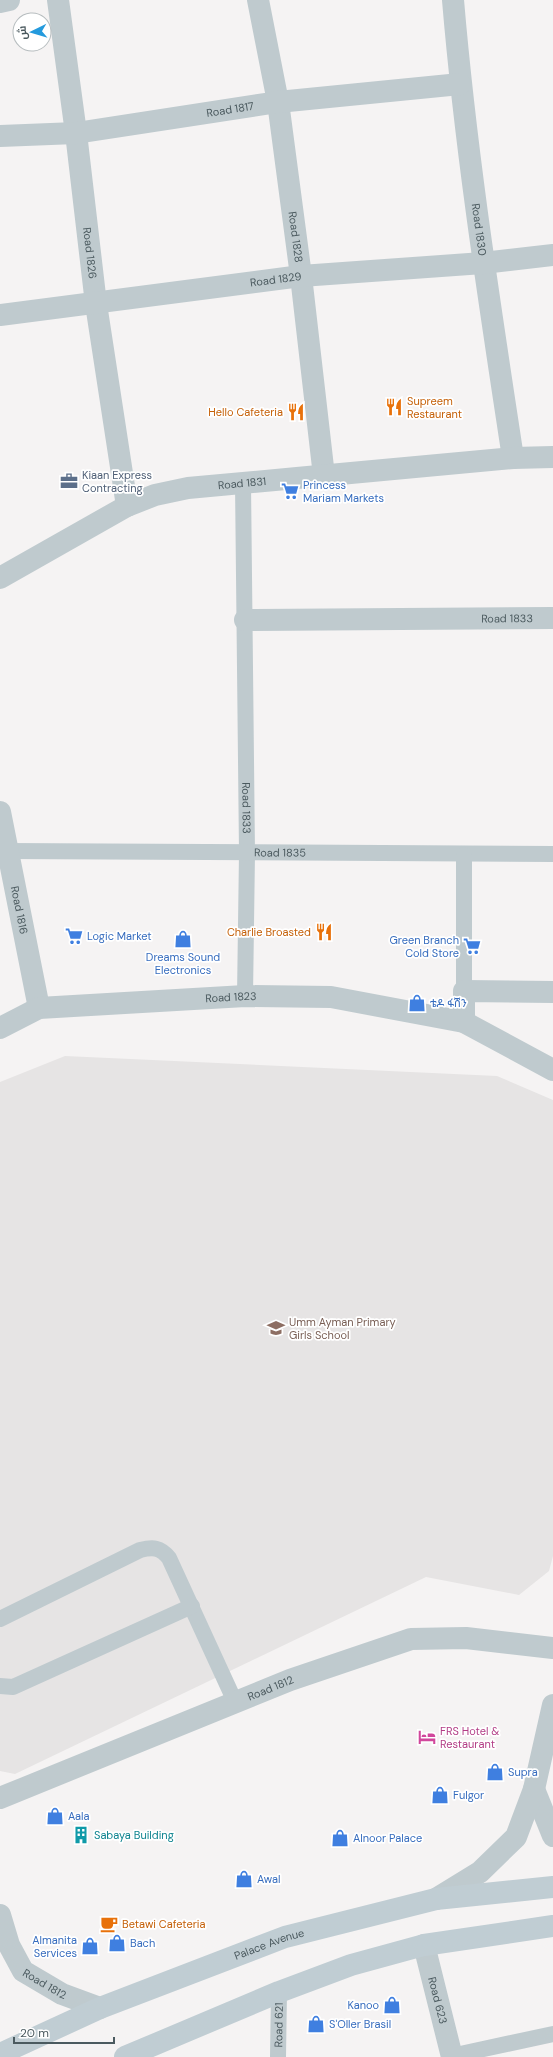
<svg xmlns="http://www.w3.org/2000/svg" width="553" height="2057" font-family="'DM Sans',Cairo,'Noto Sans Ethiopic',sans-serif">
	<rect width="100%" height="100%" fill="#f5f3f3"/>
	<polygon fill="#e6e4e4" points="65,1056 497,1076 553,1100 553,1556 549,1571 519,1595 426,1577 15,1774 0,1771 0,1082"/>
	<g fill="none" stroke-linecap="round" stroke-linejoin="round">
		<g stroke="#bfcace" stroke-width="16">
			<path id="s1" d="M 243,483 L 247,853 L 245,996"/>
			<path id="s2" d="M 6,851 L 553,854"/>
			<polyline points="464,991 464,855"/>
			<path d="M 0,1619 L 140,1550 C 153,1547 160,1547 169,1558 L 236,1704"/>
			<polyline points="0,1686 13,1687 192,1606"/>
			<polyline points="451,2056 553,2034"/>
			<path id="s3" d="M 278,2057 L 279,1992"/>
		</g>
		<g stroke="#bfcace" stroke-width="22">
			<path id="s4" d="M 58,0 L 76,133 L 96,304 L 127,506"/>
			<path id="s5" d="M 258,0 L 278,102 L 301,276 L 324,476"/>
			<path id="s6" d="M 453,0 C 466,154 490,306 513,458"/>
			<polyline points="0,2 9,0"/>
			<path id="s7" d="M 0,136 L 76,133 L 278,102 L 460,84"/>
			<path id="s8" d="M 0,315 L 301,276 L 483,263 L 553,255"/>
			<path id="s9" d="M 0,578 L 127,506 L 155,495 L 188,488 L 297,478 L 513,458 L 553,457"/>
			<path id="s10" d="M 245,620 L 553,618"/>
			<path id="s11" d="M 0,812 L 39,1008"/>
			<polyline points="464,1022 464,991 553,992"/>
			<path id="s12" d="M 0,1028 L 39,1008 L 245,996 L 331,997 L 464,1022 L 553,1070"/>
			<polyline points="534,1789 553,1836"/>
			<path id="s13" d="M 0,1798 L 290,1680 L 411,1639 L 466,1638 L 553,1648"/>
			<polyline points="436,1899 480,1872 516,1837 534,1789 553,1705"/>
			<path id="s14" d="M 0,1915 L 9,1945 L 23,1971 L 62,1994 L 100,2008"/>
			<path id="s15" d="M 424,1945 L 452,2057"/>
		</g>
		<g stroke="#c0cdd3" stroke-width="22">
			<path id="s16" d="M 0,2054 L 100,2008 L 285,1937 L 436,1899 L 553,1887"/>
			<polyline points="125,2057 279,1992 351,1965 424,1945 553,1926"/>
		</g>
	</g>
	<defs>
		<g id="restaurant-bare" transform="scale(1.38)"><path d="M-5-6h1v4h1v-4h1v4h1v-4h1v5L-1.5 .5V6h-2V.5L-5-1ZM5-6V6H3V1.5H1.5Q1.5-4 5-6Z" fill="#e8710a" stroke="#fff" stroke-width="2.5" paint-order="stroke"/></g>
		<g id="office-bare" transform="scale(1.38)"><path d="M-6-3h4V-5.5h4V-3h4V5H-6ZM-1-4.5V-3h2v-1.5ZM-6 0V1H6V0Z" fill="#5c6f8a" stroke="#fff" stroke-width="2.5" paint-order="stroke"/></g>
		<g id="supermarket-bare" transform="scale(1.38)"><path d="M-6-5.5h2.5l.6 2H6L4.5 2H-2.5L-4.4-4H-6ZM-1.5 3.2a1.3 1.3 0 1 0 .1 0ZM3 3.2a1.3 1.3 0 1 0 .1 0Z" fill="#3f7fe0" stroke="#fff" stroke-width="2.5" paint-order="stroke"/></g>
		<g id="shop-bare" transform="scale(1.38)"><path d="M-5-2.5h2.3a2.7 3.5 0 0 1 5.4 0H5L5.5 6h-11ZM-1.5-2.5h3a1.5 2.3 0 0 0-3 0Z" fill="#3f7fe0" stroke="#fff" stroke-width="2.5" paint-order="stroke"/></g>
		<g id="school-bare" transform="scale(1.38)"><path d="M0-5L7-2L0 1L-7-2ZM-4 1L0 2.5L4 1V4Q0 6-4 4Z" fill="#8d6e63" stroke="#fff" stroke-width="2.5" paint-order="stroke"/></g>
		<g id="hotel-bare" transform="scale(1.38)"><path d="M-6-4.5h1.5V1H6V5H4.5V3h-9V5H-6ZM-4 0a1.8 1.8 0 1 1 3.6 0ZM.5 0V-2.5h3Q6-2.5 6 0Z" fill="#d1479c" stroke="#fff" stroke-width="2.5" paint-order="stroke"/></g>
		<g id="building-bare" transform="scale(1.38)"><path d="M-4-6H4V6H1V3H-1V6H-4ZM-2.5-4.3h1.7v1.8h-1.7ZM.8-4.3h1.7v1.8H.8ZM-2.5-1h1.7V.8h-1.7ZM.8-1h1.7V.8H.8Z" fill="#0f9aa8" stroke="#fff" stroke-width="2.5" paint-order="stroke"/></g>
		<g id="cafe-bare" transform="scale(1.38)"><path d="M-5.5-4.5H6V0H3Q3 3.5 0 3.5H-2.5Q-5.5 3.5-5.5 0ZM3-3.2v2h1.7v-2ZM-6 4.5H4V6H-6Z" fill="#e8710a" stroke="#fff" stroke-width="2.5" paint-order="stroke"/></g>
	</defs>
	<g fill-rule="evenodd">
		<use href="#restaurant-bare" x="394" y="407"/>
		<use href="#restaurant-bare" x="296" y="412"/>
		<use href="#office-bare" x="69" y="481"/>
		<use href="#supermarket-bare" x="290" y="491"/>
		<use href="#restaurant-bare" x="324" y="932"/>
		<use href="#supermarket-bare" x="74" y="936"/>
		<use href="#shop-bare" x="183" y="939"/>
		<use href="#supermarket-bare" x="472" y="946"/>
		<use href="#shop-bare" x="417" y="1003"/>
		<use href="#school-bare" x="276" y="1328"/>
		<use href="#hotel-bare" x="427" y="1737"/>
		<use href="#shop-bare" x="495" y="1772"/>
		<use href="#shop-bare" x="440" y="1795"/>
		<use href="#shop-bare" x="55" y="1816"/>
		<use href="#building-bare" x="81" y="1835"/>
		<use href="#shop-bare" x="340" y="1838"/>
		<use href="#shop-bare" x="244" y="1879"/>
		<use href="#cafe-bare" x="109" y="1924"/>
		<use href="#shop-bare" x="117" y="1943"/>
		<use href="#shop-bare" x="90" y="1946"/>
		<use href="#shop-bare" x="392" y="2005"/>
		<use href="#shop-bare" x="316" y="2024"/>
	</g>
	<g text-anchor="middle" stroke-width="3.5" stroke-linejoin="round" paint-order="stroke">
		<g font-size="11" fill="#4b5a5f" stroke="#fff">
			<text dy="4" stroke="none"><textPath href="#s7" startOffset="232">Road 1817</textPath></text>
			<text dy="4" stroke="none"><textPath href="#s6" startOffset="231">Road 1830</textPath></text>
			<text dy="4" stroke="none"><textPath href="#s5" startOffset="240">Road 1828</textPath></text>
			<text dy="4" stroke="none"><textPath href="#s4" startOffset="255">Road 1826</textPath></text>
			<text dy="4" stroke="none"><textPath href="#s8" startOffset="278">Road 1829</textPath></text>
			<text dy="4" stroke="none"><textPath href="#s9" startOffset="264">Road 1831</textPath></text>
			<text dy="4" stroke="none"><textPath href="#s10" startOffset="262">Road 1833</textPath></text>
			<text dy="4" stroke="none"><textPath href="#s1" startOffset="325">Road 1833</textPath></text>
			<text dy="4" stroke="none"><textPath href="#s2" startOffset="274">Road 1835</textPath></text>
			<text dy="4" stroke="none"><textPath href="#s11" startOffset="100">Road 1816</textPath></text>
			<text dy="4" stroke="none"><textPath href="#s12" startOffset="236">Road 1823</textPath></text>
			<text dy="4" stroke="none"><textPath href="#s13" startOffset="292">Road 1812</textPath></text>
			<text dy="4" stroke="none"><textPath href="#s16" startOffset="291">Palace Avenue</textPath></text>
			<text dy="4" stroke="none"><textPath href="#s14" startOffset="86">Road 1812</textPath></text>
			<text dy="4" stroke="none"><textPath href="#s15" startOffset="57">Road 623</textPath></text>
			<text dy="4" stroke="none"><textPath href="#s3" startOffset="32">Road 621</textPath></text>
		</g>
		<g font-size="11" fill="#c56008" stroke="#fff" text-anchor="start">
			<text x="407" y="405">Supreem<tspan x="407" dy="13">Restaurant</tspan></text>
			<text x="283" y="416" text-anchor="end">Hello Cafeteria</text>
			<text x="311" y="936" text-anchor="end">Charlie Broasted</text>
			<text x="122" y="1928">Betawi Cafeteria</text>
		</g>
		<g font-size="11" fill="#4e5e75" stroke="#fff" text-anchor="start">
			<text x="82" y="479">Kiaan Express<tspan x="82" dy="13">Contracting</tspan></text>
		</g>
		<g font-size="11" fill="#366cbe" stroke="#fff" text-anchor="start">
			<text x="303" y="489">Princess<tspan x="303" dy="13">Mariam Markets</tspan></text>
			<text x="87" y="940">Logic Market</text>
			<text x="459" y="944" text-anchor="end">Green Branch<tspan x="459" dy="13">Cold Store</tspan></text>
			<text x="183" y="961" text-anchor="middle">Dreams Sound<tspan x="183" dy="13">Electronics</tspan></text>
			<text x="430" y="1007">ቴዶ ፋሽን</text>
			<text x="508" y="1776">Supra</text>
			<text x="453" y="1799">Fulgor</text>
			<text x="68" y="1820">Aala</text>
			<text x="353" y="1842">Alnoor Palace</text>
			<text x="257" y="1883">Awal</text>
			<text x="77" y="1944" text-anchor="end">Almanita<tspan x="77" dy="13">Services</tspan></text>
			<text x="130" y="1947">Bach</text>
			<text x="379" y="2009" text-anchor="end">Kanoo</text>
			<text x="329" y="2028">S'Oller Brasil</text>
		</g>
		<g font-size="11" fill="#785e54" stroke="#fff" text-anchor="start">
			<text x="289" y="1326">Umm Ayman Primary<tspan x="289" dy="13">Girls School</tspan></text>
		</g>
		<g font-size="11" fill="#b23c85" stroke="#fff" text-anchor="start">
			<text x="440" y="1735">FRS Hotel &amp;<tspan x="440" dy="13">Restaurant</tspan></text>
		</g>
		<g font-size="11" fill="#0d838f" stroke="#fff" text-anchor="start">
			<text x="94" y="1839">Sabaya Building</text>
		</g>
	</g>
	<g transform="translate(32 32) rotate(265)"><circle r="19" fill="#ffffff" stroke="#b7bdbf"/>
	<path d="M0-3L7 15L0 10L-7 15Z" fill="#249add"/>
	<text y="-6" font-size="11" font-weight="bold" text-anchor="middle" fill="#4b5a5f">ش</text>
	</g>
	<path d="M14 2037v6h100v-6" fill="none" stroke="#4b5a5f" stroke-width="2"/>
	<text x="20" y="2037" font-size="12" fill="#4b5a5f" stroke="#ffffff" stroke-width="3" paint-order="stroke">20 m</text>
</svg>
